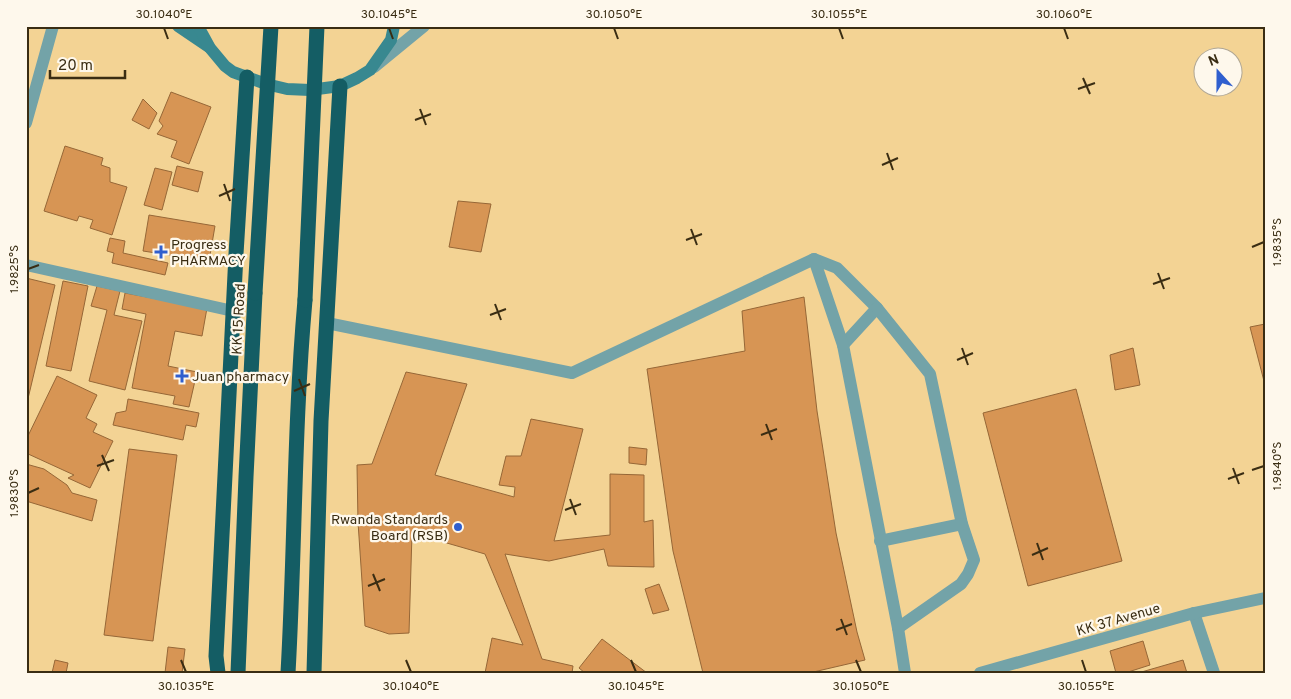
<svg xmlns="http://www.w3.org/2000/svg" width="1291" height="699" font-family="Overpass,sans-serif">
	<rect width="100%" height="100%" fill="#f3d394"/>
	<g fill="#d79554" stroke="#966737">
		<polygon points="171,92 211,107 189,164 171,157 177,141 157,134 163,126 159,121"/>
		<polygon points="143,99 157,113 149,129 132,120"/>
		<polygon points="65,146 103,158 101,165 110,168 110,182 127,187 112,235 90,228 93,220 79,216 77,221 44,211"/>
		<polygon points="177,166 203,172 198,192 172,185"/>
		<polygon points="155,168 172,172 162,210 144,205"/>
		<polygon points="458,201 491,204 481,252 449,247"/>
		<polygon points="149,215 215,226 209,261 143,251"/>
		<polygon points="110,238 125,241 123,253 168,263 165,275 112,263 114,253 107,251"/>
		<polygon points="26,278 55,285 26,407"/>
		<polygon points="63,281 88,286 71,371 46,366"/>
		<polygon points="97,286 120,291 114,315 142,321 125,390 89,381 107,310 91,306"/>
		<polygon points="125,293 207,308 202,336 175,331 168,366 197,372 189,407 173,404 175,396 132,388 146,314 122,309"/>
		<polygon points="804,297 817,411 836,533 857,632 865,660 809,673 703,673 673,551 647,369 745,351 742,311"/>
		<polygon points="1265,324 1265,385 1250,327"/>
		<polygon points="1133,348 1140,385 1115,390 1110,355"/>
		<polygon points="406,372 467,384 435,475 514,497 515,487 499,485 506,456 521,456 531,419 583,429 554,541 610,535 610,474 644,475 644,522 653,520 654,567 608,566 604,549 549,561 505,554 542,659 573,666 572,673 485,673 492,638 523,645 485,554 412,533 409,633 389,634 365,626 358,522 357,465 372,464"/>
		<polygon points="57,376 97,395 86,418 97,424 93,432 113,441 90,488 68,478 74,475 26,453 26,440"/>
		<polygon points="1076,389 1122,561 1028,586 983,413"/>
		<polygon points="128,399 199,413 196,427 186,425 183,440 113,425 116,413 126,411"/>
		<polygon points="629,447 647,449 646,465 629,463"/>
		<polygon points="129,449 177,455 153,641 104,635"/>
		<polygon points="26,464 44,469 67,485 72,493 97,500 92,521 26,501"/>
		<polygon points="659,584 669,610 653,614 645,589"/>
		<polygon points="602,639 647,673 585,673 579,668"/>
		<polygon points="1143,641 1150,665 1125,673 1116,673 1110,651"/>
		<polygon points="168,647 185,649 182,673 165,673"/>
		<polygon points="55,660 68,663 66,673 52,673"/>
		<polygon points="1183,660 1187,673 1138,673"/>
	</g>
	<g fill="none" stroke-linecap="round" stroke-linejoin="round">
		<g stroke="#73a3a8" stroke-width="12">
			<polyline points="814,259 837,268 877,308 843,345"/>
			<polyline points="877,308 930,374 962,524 974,560 968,574 961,584 898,628"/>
			<polyline points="327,323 572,373 814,259 843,345 898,628 905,673"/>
			<polyline points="880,541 962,524"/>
		</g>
		<g stroke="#73a3a8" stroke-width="12">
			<polyline points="374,67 424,26"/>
			<polyline points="26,123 53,26"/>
			<polyline points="26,265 233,311"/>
			<polyline points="1194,613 1214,673"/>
			<polyline points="980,673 1194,613 1265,598"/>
		</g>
		<g stroke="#388890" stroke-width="12">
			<polyline points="178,26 209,47"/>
			<polyline points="198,26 210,48 225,66 233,72 266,84 287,89 310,90 340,86 357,78 370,70 391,40 394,26"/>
		</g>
		<g stroke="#145d64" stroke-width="15">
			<polyline points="218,673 216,656 236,254 247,77"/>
			<polyline points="238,673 246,477 255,293"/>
			<path d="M 288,673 C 295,549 294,424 305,300"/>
			<polyline points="314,673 321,421 340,86"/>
		</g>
		<g stroke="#145d64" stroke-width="15">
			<polyline points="255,293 271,26"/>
			<polyline points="305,300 317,26"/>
		</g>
	</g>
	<path fill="none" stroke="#3a2d13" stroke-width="2" d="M 164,28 L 168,39M 389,28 L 393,39M 614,28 L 618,39M 839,28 L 843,39M 1064,28 L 1068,39M 1083,78 L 1090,94M 1078,89 L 1095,83M 420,109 L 426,125M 415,120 L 431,114M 887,153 L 893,170M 882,165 L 898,158M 224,184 L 230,201M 219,196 L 235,189M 691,229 L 697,245M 686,240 L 702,234M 1252,247 L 1264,242M 28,269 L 39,265M 1158,273 L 1164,289M 1153,284 L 1170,278M 495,304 L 501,320M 490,315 L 506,309M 962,348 L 968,365M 957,360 L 973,353M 299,379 L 305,396M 294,391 L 310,384M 766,424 L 772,440M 761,435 L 777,429M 102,455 L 109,471M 97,466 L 114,460M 1233,468 L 1239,484M 1252,470 L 1264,466M 1228,479 L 1244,473M 28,493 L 39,488M 570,499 L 576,515M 565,510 L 581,504M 1037,543 L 1043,560M 1032,555 L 1048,548M 373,574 L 380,591M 368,586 L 385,579M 841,619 L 847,635M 836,630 L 852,624M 181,660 L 186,672M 406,660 L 411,672M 631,660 L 636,672M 856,660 L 861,672M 1082,660 L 1086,672"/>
	<g fill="#305fce" stroke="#fef8ec" stroke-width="2">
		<path d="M158.5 244.5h5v5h5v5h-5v5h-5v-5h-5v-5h5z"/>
		<path d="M179.5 368.5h5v5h5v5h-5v5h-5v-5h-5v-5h5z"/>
		<circle cx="458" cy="527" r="5"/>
	</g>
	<g text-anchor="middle" stroke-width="4.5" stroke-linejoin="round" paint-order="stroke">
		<g font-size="14" fill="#3a2d13" stroke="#fef8ec" text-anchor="start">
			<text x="171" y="249">Progress<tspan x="171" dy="16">PHARMACY</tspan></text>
			<text x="192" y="381">Juan pharmacy</text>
			<text x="448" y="524" text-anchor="end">Rwanda Standards<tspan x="448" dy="16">Board (RSB)</tspan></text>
		</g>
		<g font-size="14" fill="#3a2d13" stroke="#fef8ec">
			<text transform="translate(238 319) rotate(-87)" y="5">KK 15 Road</text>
			<text transform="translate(1118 619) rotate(-16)" y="5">KK 37 Avenue</text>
		</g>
	</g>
	<rect width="1291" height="699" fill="none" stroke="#fef8ec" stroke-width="55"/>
	<g transform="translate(1218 72) rotate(339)"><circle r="24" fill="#fef8ec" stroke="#b0a795"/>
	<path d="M0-4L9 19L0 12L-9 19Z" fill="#305fce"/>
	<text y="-8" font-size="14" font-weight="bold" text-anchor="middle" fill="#3a2d13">N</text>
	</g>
	<path d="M50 70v8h75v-8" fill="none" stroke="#3a2d13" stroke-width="2.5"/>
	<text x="58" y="70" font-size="15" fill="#3a2d13" stroke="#fef8ec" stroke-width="4" paint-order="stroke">20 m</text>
	<rect x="28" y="28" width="1236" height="644" fill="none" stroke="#3a2d13" stroke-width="2"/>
	<g font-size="12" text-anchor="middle" fill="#3a2d13">
		<text x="164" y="18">30.1040°E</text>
		<text x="389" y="18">30.1045°E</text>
		<text x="614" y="18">30.1050°E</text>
		<text x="839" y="18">30.1055°E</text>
		<text x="1064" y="18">30.1060°E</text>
		<text transform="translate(1277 242) rotate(-90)" y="4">1.9835°S</text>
		<text transform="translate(14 269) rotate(-90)" y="4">1.9825°S</text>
		<text transform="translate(1277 466) rotate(-90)" y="4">1.9840°S</text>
		<text transform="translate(14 493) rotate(-90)" y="4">1.9830°S</text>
		<text x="186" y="690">30.1035°E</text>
		<text x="411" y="690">30.1040°E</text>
		<text x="636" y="690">30.1045°E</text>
		<text x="861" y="690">30.1050°E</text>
		<text x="1086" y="690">30.1055°E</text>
	</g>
</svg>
